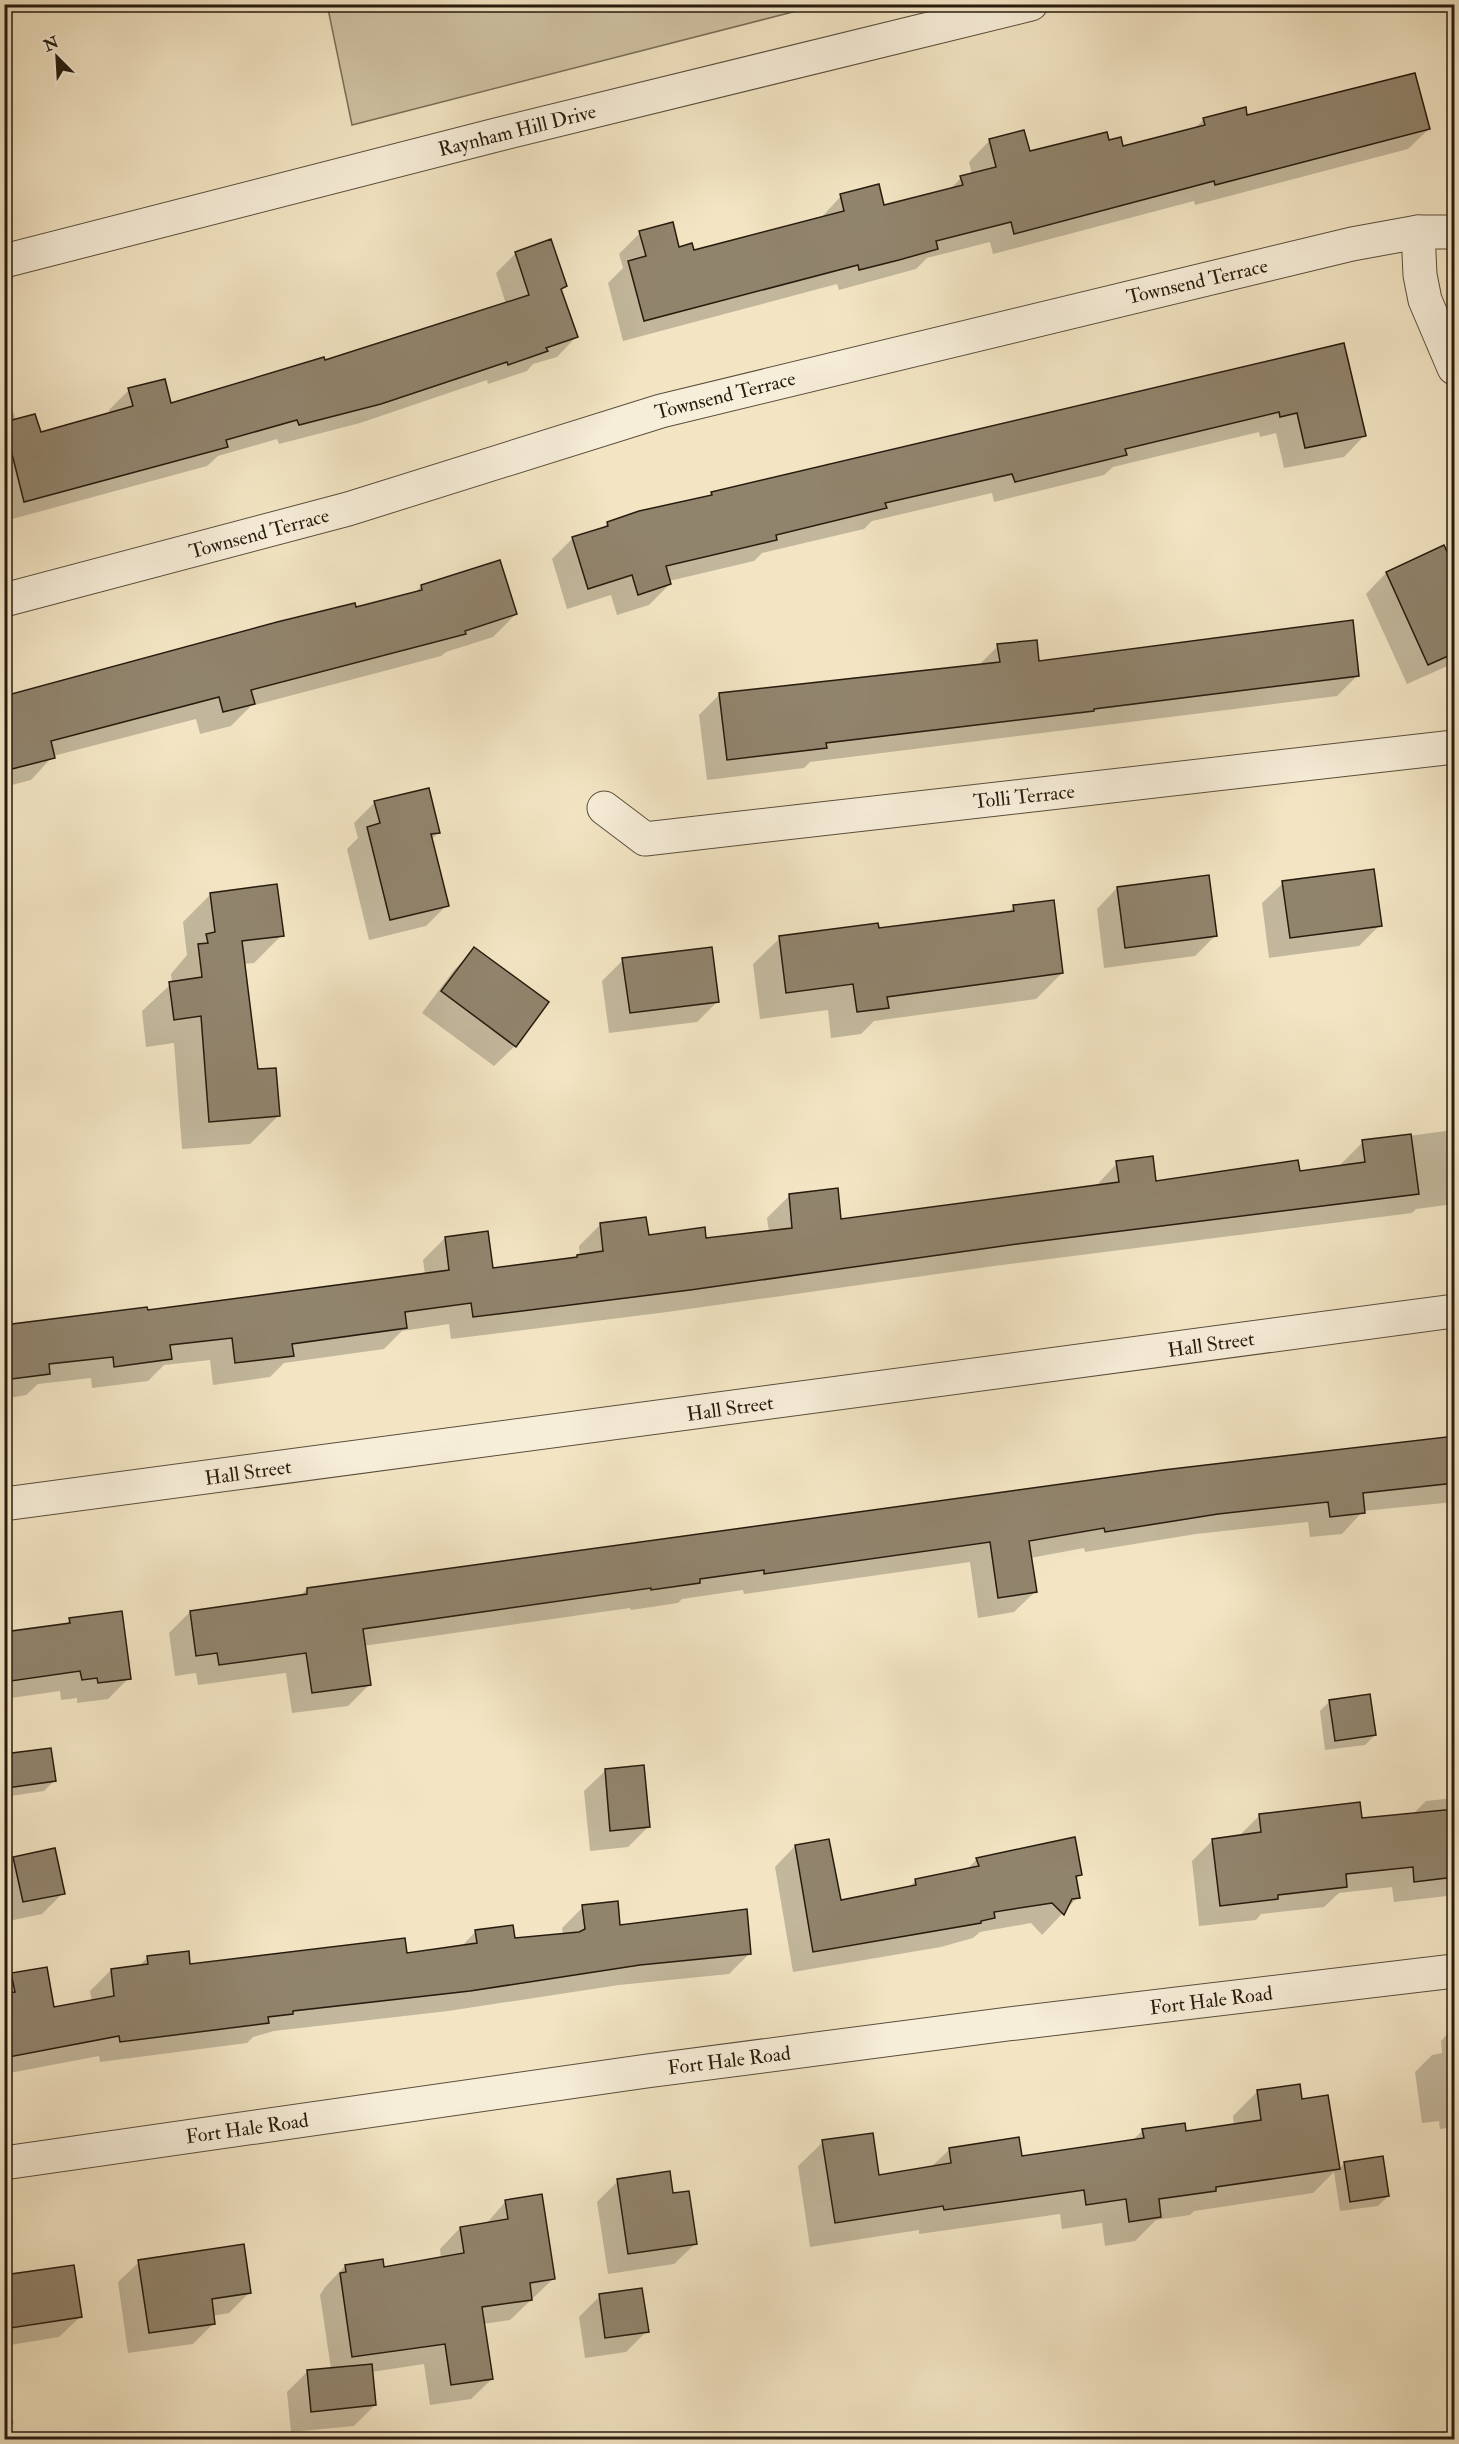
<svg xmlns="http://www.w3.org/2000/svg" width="1459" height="2444" font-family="'IM FELL Double Pica',serif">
	<rect width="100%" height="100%" fill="#f3e5c4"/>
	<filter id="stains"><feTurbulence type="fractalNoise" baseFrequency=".00333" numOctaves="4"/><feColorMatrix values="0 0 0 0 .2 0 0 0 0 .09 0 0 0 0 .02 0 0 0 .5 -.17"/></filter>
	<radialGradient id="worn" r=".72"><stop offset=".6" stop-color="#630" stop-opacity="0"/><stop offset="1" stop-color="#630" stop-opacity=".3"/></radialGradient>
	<polygon fill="#d0c3a5" stroke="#7c6f5a" stroke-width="1.5" points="327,4 820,4 820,5 352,125"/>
	<g fill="#0003">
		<polygon points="1246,117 1429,129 1408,149 1195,205 1194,201 993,254 990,242 927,258 916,269 839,290 837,284 623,341 608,283 623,268 619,254 640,233 693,252 820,219 841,196 883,207 949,190 961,178 972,175 969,162 989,141 1023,132 1029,153 1108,142 1122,147 1193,130 1204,119"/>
		<polygon points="516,253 565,286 560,291 576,337 557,357 533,364 527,371 488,384 487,380 360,423 279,444 277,439 218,456 207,466 5,521 4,384 16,421 40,434 110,414 109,410 129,390 170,404 324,362 506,304 496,273"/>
		<polygon points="1343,345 1364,436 1344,457 1284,468 1276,433 1260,437 1259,432 1113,467 1104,475 994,502 992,493 872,521 864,529 762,553 754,561 669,581 670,584 649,605 617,615 611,595 567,609 552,559 573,538 601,529 608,523 707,498 712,493"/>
		<polygon points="1386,573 1454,573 1454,663 1407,684 1366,594"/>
		<polygon points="421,586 516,614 493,637 446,652 441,656 251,706 231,726 200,734 196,719 53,756 31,780 4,787 4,697 414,594"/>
		<polygon points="998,646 1038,662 1358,675 1337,696 810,762 804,768 707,780 699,715 720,694 978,666"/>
		<polygon points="375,802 439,832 431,840 447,905 426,926 369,940 347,849 358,838 354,823"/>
		<polygon points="1283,883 1380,925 1359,946 1269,958 1262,903"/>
		<polygon points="1117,888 1215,936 1195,956 1104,968 1097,909"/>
		<polygon points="211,894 282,935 254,963 243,964 257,1071 278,1116 250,1144 182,1149 174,1043 146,1047 142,1011 172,983 171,974 187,955 183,922"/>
		<polygon points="1014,906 1062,973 1036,999 874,1021 861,1034 831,1038 828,1010 760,1019 753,964 780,938 878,930 1007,914"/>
		<polygon points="475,949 515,1046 494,1066 422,1013 454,970"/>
		<polygon points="623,960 718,1001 697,1022 609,1033 602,981"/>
		<polygon points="1454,1122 1454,1204 1416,1209 1412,1213 994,1266 667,1312 451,1339 449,1324 402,1331 384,1349 284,1363 270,1377 213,1385 210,1360 164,1365 148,1381 92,1388 91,1378 38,1384 26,1395 4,1399 4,1328 425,1274 423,1260 445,1238 492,1270 574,1259 580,1256 579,1246 601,1224 647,1237 705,1240 769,1232 767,1218 789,1196 840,1221 1095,1187 1117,1163 1154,1182 1298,1172 1341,1167 1341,1164 1363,1142 1446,1131"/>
		<polygon points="1454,1438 1454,1502 1363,1511 1342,1534 1310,1537 1308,1522 1196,1534 1085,1552 1084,1548 1030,1558 1035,1592 1014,1612 978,1618 970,1562 744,1594 743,1590 682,1599 678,1603 631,1610 630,1608 363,1646 369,1685 348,1706 292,1713 286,1673 198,1685 196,1673 175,1676 169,1633 190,1612 299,1597 307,1589"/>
		<polygon points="70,1620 129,1678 108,1699 77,1703 77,1698 61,1700 60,1691 4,1699 4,1633 65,1625"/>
		<polygon points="1330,1701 1375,1735 1365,1745 1325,1750 1320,1711"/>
		<polygon points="4,1755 54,1781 44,1791 4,1797"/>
		<polygon points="605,1771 649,1826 628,1847 590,1851 584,1791"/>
		<polygon points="1454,1798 1454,1888 1447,1896 1394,1902 1392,1887 1339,1893 1324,1907 1261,1914 1256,1920 1199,1926 1192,1861 1213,1840 1238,1837 1260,1815 1361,1820 1413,1814 1426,1801"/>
		<polygon points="795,1846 839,1902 907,1889 916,1880 966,1870 977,1859 1081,1874 1075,1880 1078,1897 1042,1935 1031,1923 980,1932 973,1938 941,1947 793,1972 775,1867"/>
		<polygon points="14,1858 63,1893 42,1914 4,1922 4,1868"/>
		<polygon points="583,1907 619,1926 750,1953 729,1974 619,1985 448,2011 274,2031 253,2037 247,2043 100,2062 99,2056 4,2074 4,1983 12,1975 53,2009 92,2002 90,1991 111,1970 139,1966 147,1958 189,1965 405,1955 461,1947 476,1931 514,1939 563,1935 562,1928"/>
		<polygon points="1454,2027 1454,2207 1452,2207 1447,2128 1440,2129 1439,2121 1422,2123 1415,2072 1432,2055 1442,2053 1441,2041"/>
		<polygon points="1257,2092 1301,2101 1327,2097 1338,2170 1345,2163 1388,2196 1378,2206 1340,2211 1334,2172 1313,2193 1194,2211 1190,2215 1156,2220 1135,2241 1105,2246 1102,2223 1062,2229 1060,2214 919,2234 919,2230 810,2247 798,2166 823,2142 878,2176 931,2167 950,2149 1021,2158 1132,2141 1143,2130 1185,2133 1234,2126 1233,2116"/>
		<polygon points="618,2181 672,2195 695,2244 674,2264 608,2274 597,2202"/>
		<polygon points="506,2201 553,2279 510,2320 483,2324 492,2379 471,2399 430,2405 424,2364 371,2372 375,2405 354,2426 291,2432 287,2392 308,2371 331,2369 320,2295 325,2287 345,2266 382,2268 441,2259 440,2249 460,2228 486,2224"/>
		<polygon points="139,2262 250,2292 229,2313 212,2316 213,2324 193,2344 128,2353 118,2282"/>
		<polygon points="4,2277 80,2317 59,2337 4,2346"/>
		<polygon points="600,2296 647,2331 626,2352 585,2358 579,2317"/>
		<polygon points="4,2401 14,2423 4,2432"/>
	</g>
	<g fill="#91846d" stroke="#271b0e" stroke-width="1.5">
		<polygon points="1415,73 1430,129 1215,185 1214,181 1014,234 1011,222 936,241 938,249 899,260 859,270 858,265 644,321 628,261 646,256 639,231 673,222 679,247 692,243 694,250 844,211 840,194 879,184 884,205 963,185 960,176 996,167 989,139 1024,130 1030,151 1107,132 1109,140 1121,137 1123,146 1205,125 1203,118 1246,107 1247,115"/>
		<polygon points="551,239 567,286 561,289 578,337 546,348 548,351 508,365 507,362 381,404 299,425 297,420 226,440 228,447 24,502 4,422 35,414 41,432 133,406 128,388 165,379 171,403 324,357 325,360 529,295 515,252"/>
		<polygon points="1344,343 1366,436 1305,448 1297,413 1280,417 1279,412 1125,449 1127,455 1015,482 1012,474 885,503 887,508 776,535 777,540 666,566 671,584 638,595 632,575 588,589 572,537 608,526 607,522 639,511 712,495 711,492"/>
		<polygon points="1444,545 1455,569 1455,653 1428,665 1386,572"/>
		<polygon points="500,560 517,614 465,631 466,634 251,690 255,704 223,712 219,697 51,741 55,758 4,771 4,696 277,622 355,603 356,607 422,590 421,585"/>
		<polygon points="1353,620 1359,676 1094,709 1094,711 826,743 827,748 727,760 719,693 1000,662 997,644 1037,640 1039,661"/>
		<polygon points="429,788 440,833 431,834 449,906 390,920 367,827 380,823 374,801"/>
		<polygon points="1374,869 1382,926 1290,938 1282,881"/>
		<polygon points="1209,875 1217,936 1125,948 1117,887"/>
		<polygon points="277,884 284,936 242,941 258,1069 276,1068 280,1116 209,1122 201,1016 174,1020 169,982 202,977 198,944 208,943 206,934 215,932 210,893"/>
		<polygon points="1054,900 1063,973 887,997 889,1008 857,1012 853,984 786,993 779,936 878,923 879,928 1014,911 1013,905"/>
		<polygon points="474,947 549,1002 516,1047 441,991"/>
		<polygon points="712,947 719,1002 630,1013 622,958"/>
		<polygon points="1411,1134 1419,1194 1017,1244 690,1290 473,1317 471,1303 405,1312 407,1328 292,1344 294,1356 235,1363 232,1338 170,1345 172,1359 114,1367 113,1357 49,1364 50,1374 4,1380 4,1325 147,1307 148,1310 449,1270 445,1237 488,1231 493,1268 577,1257 577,1255 603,1251 600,1223 646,1217 649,1235 705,1227 706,1238 792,1228 789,1194 838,1188 841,1219 1119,1182 1116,1161 1153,1156 1156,1181 1298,1160 1300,1171 1365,1162 1362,1140"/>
		<polygon points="1455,1436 1455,1483 1363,1493 1365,1513 1330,1517 1328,1502 1218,1514 1105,1532 1104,1528 1029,1541 1037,1592 998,1598 990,1542 764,1574 764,1570 700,1579 700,1583 651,1590 651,1588 363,1629 371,1685 312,1693 306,1653 219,1665 217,1653 196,1656 190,1611 307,1594 307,1588 1163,1470"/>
		<polygon points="122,1611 131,1679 98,1683 97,1678 82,1680 80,1671 4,1682 4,1632 70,1623 69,1618"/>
		<polygon points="1370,1694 1376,1735 1335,1741 1329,1700"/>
		<polygon points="51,1748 56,1781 7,1788 4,1754"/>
		<polygon points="644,1765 650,1827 610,1831 605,1769"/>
		<polygon points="1360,1802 1362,1818 1455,1809 1455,1877 1414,1882 1413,1867 1346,1874 1347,1887 1278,1895 1278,1899 1220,1906 1212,1839 1261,1832 1259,1814"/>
		<polygon points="1075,1837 1082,1875 1076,1876 1080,1898 1072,1899 1064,1915 1052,1903 994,1912 995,1918 981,1921 981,1923 813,1952 795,1845 829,1839 841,1900 916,1885 915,1879 979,1866 976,1858"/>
		<polygon points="55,1848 65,1894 23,1902 13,1857"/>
		<polygon points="618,1901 620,1925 747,1909 751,1954 640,1965 470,1991 293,2011 293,2014 268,2017 269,2023 120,2042 119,2036 9,2057 4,2039 4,1993 15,1992 11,1973 47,1967 54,2007 114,1996 111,1969 148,1964 147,1956 189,1951 190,1964 405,1938 407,1953 477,1943 475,1930 513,1925 515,1938 579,1932 585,1929 582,1905"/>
		<polygon points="1300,2084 1302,2099 1328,2095 1340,2169 1216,2187 1216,2191 1159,2199 1161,2217 1129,2222 1126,2199 1086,2205 1084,2190 944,2210 943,2206 835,2223 822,2140 873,2133 879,2175 951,2163 949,2148 1019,2137 1022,2156 1144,2138 1142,2129 1185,2123 1186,2131 1261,2120 1257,2090"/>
		<polygon points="1383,2156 1389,2196 1350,2202 1344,2162"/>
		<polygon points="670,2171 673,2193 689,2191 697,2244 628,2254 617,2179"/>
		<polygon points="542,2194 555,2279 530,2283 532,2300 482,2307 493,2379 451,2385 445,2344 352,2357 340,2273 346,2272 345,2265 383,2259 384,2267 464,2253 460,2227 508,2219 505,2200"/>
		<polygon points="244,2244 251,2293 212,2299 215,2324 149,2333 138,2260"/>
		<polygon points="74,2265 82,2317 4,2329 4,2275"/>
		<polygon points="642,2288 649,2332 605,2338 599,2294"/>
		<polygon points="372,2364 376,2405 311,2412 307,2370"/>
	</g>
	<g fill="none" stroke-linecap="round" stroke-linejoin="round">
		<g stroke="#5a4e3c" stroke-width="35">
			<g id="minor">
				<polyline points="1418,232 1420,275 1425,300 1454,368"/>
				<polyline points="4,261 496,135 1031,4"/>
				<polyline points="4,600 348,509 661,411 1352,244 1418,232 1454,232"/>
				<polyline points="604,808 645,839 1454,747"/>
				<polyline points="4,1504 1454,1311"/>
			</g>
		</g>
		<g stroke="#5a4e3c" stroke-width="35">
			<polyline id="tertiary" points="4,2163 647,2071 1008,2024 1454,1971"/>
		</g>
		<use href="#minor" stroke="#f7eed9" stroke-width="33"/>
		<use href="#tertiary" stroke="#f7eed9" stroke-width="33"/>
	</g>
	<g text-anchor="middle" stroke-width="4.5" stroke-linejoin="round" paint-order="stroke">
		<g font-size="20" fill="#271b0e" stroke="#f7eed9">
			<text transform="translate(517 130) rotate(-14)" y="7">Raynham Hill Drive</text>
			<text transform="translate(1197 281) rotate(-13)" y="7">Townsend Terrace</text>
			<text transform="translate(725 395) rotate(-14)" y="7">Townsend Terrace</text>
			<text transform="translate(259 533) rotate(-15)" y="7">Townsend Terrace</text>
			<text transform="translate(1024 796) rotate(-6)" y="7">Tolli Terrace</text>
			<text transform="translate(1211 1344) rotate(-8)" y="7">Hall Street</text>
			<text transform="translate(730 1408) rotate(-8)" y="7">Hall Street</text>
			<text transform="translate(248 1472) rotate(-8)" y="7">Hall Street</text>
			<text transform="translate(1211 2000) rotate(-7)" y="7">Fort Hale Road</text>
			<text transform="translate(729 2060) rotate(-7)" y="7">Fort Hale Road</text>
			<text transform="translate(247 2128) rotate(-8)" y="7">Fort Hale Road</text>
		</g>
	</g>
	<rect width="1459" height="2444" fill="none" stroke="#f3e5c4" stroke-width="24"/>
	<rect x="6" y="6" width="1447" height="2432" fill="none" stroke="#271b0e" stroke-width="3"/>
	<rect x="12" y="12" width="1435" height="2420" fill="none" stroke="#271b0e" stroke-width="1.5"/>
	<g transform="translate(57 57) rotate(336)" stroke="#f7eed9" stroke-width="4.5" paint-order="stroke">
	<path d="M0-4.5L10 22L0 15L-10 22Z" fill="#271b0e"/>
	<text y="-9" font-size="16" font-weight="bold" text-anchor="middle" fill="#271b0e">N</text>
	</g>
	<rect width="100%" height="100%" filter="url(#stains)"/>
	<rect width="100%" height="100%" fill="url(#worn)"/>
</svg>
